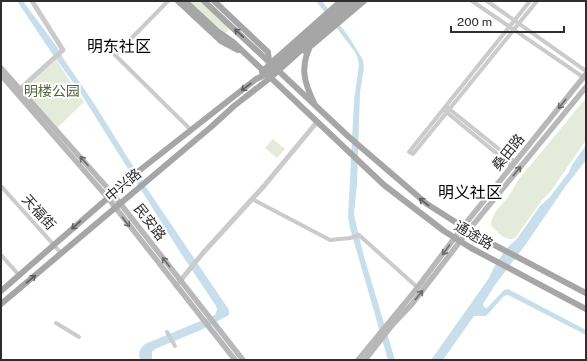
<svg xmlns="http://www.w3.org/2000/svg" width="587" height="361" font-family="'Public Sans','Noto Sans SC',sans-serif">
	<rect width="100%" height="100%" fill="#fff"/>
	<g fill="#e4ebdb">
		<polygon points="189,1 200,1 229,28 227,32 225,33 221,31"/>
		<polygon points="56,60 84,102 57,128 23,89"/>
		<path d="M 586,98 L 586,140 L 551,191 L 542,200 L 516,237 C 507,244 497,232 491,225 L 492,219 L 496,211 L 508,197 L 519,179 Z"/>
		<polygon points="273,139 285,149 277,158 265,148"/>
	</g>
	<g fill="#c8deeb">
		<path d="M 17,1 L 23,1 L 57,47 L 63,58 L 95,105 L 146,187 L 229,310 L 229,315 L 201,330 L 155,349 L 152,352 L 152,360 L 140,359 C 138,353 140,348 145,344 L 215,315 L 217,310 L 216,306 L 180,252 L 78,89 L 51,52 Z"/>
		<polygon points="316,1 322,1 349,37 363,60 364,68 360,92 357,184 354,215 363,253 395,360 388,360 350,228 348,217 354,101 359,65 358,59 355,52"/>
		<path d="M 586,145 L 586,160 L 583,164 L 565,187 L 526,244 L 495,285 L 483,304 L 484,307 L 487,308 L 504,290 L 508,289 L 586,330 L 586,335 L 508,295 L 504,296 L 486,316 L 474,316 L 443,360 L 431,360 L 489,278 C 493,268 506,246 516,240 L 540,206 L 549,198 L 569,172 L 572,165 Z"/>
	</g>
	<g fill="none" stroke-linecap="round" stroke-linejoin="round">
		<g stroke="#cbcbcb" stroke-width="4">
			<polyline points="168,1 115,55 191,130"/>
			<polyline points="472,1 586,79"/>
			<polyline points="487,1 586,71"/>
			<polyline points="530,1 409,152 413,154 537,1"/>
			<polyline points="448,108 515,162"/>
			<polyline points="445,111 512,166"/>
			<polyline points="1,186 61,253"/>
			<polyline points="252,199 330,240 350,238 359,235 417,287"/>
			<polyline points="1,255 19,275"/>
			<polyline points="56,323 79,337"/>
			<polyline points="167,332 175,346"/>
		</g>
		<g stroke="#cbcbcb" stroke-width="5">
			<polyline points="20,89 63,50 32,1"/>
			<polyline points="176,286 203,253 264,186 317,122"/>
		</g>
		<g stroke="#b8b8b8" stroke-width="5.5">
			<polyline points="1,68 112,193 243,360"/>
			<polyline points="1,75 108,198 235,360"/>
			<polyline points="358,360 414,292 462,228 586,74"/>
			<polyline points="365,360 393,324 412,304 468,231 586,87"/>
		</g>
		<g stroke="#a6a6a6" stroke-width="6">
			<polyline points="178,1 221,41 238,50"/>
			<polyline points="185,1 217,31 233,42 384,185 444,231 471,248 586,309"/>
			<polyline points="204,1 349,137 427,204 479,237 586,293"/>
			<polyline points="214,1 268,52 269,61"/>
			<path d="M 309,49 C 300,69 305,84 314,103"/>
			<polyline points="305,51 364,1"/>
			<polyline points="262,72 271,63 341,1"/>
			<polyline points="1,291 140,170 256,79 267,74 348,1"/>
			<polyline points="1,304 211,127 234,106 270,78 356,1"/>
		</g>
	</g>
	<defs><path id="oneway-shaft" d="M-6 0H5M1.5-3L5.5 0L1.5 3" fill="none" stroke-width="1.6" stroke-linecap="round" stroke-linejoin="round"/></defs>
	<g stroke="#5e5e5e">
		<use href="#oneway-shaft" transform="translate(239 33) rotate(-137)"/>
		<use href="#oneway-shaft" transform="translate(246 87) rotate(142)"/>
		<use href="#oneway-shaft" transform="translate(424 202) rotate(-142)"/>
		<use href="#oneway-shaft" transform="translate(76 225) rotate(139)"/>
		<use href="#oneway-shaft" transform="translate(31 279) rotate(-40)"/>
	</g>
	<g stroke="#6c6c6c">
		<use href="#oneway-shaft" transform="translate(562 104) rotate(129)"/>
		<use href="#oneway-shaft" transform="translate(84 161) rotate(-131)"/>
		<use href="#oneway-shaft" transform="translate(517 171) rotate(-51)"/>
		<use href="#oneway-shaft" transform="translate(126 222) rotate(52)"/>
		<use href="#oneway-shaft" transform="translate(446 250) rotate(126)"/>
		<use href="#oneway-shaft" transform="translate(166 262) rotate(-128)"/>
		<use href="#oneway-shaft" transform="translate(419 295) rotate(-51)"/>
	</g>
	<g text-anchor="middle" stroke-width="4" stroke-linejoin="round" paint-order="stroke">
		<g font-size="14" fill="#52683c" stroke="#fff">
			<text x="52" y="96">明楼公园</text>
		</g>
		<g font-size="14" fill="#2e2e2e" stroke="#fff">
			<text transform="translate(508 152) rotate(-51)" y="5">桑田路</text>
			<text transform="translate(123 185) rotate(-40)" y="5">中兴路</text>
			<text transform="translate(39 212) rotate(48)" y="5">天福街</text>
			<text transform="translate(150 222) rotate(52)" y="5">民安路</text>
			<text transform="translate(474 235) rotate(30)" y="5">通途路</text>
		</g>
		<g font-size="16" fill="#000" stroke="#fff">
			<text x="119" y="52">明东社区</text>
			<text x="470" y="198">明义社区</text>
		</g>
	</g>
	<rect width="587" height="361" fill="none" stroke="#2e2e2e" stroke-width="4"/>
	<path d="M451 26v6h113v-6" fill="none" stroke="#2e2e2e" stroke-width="2"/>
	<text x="457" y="26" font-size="12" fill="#2e2e2e" stroke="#ffffff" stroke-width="3" paint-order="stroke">200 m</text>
</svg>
